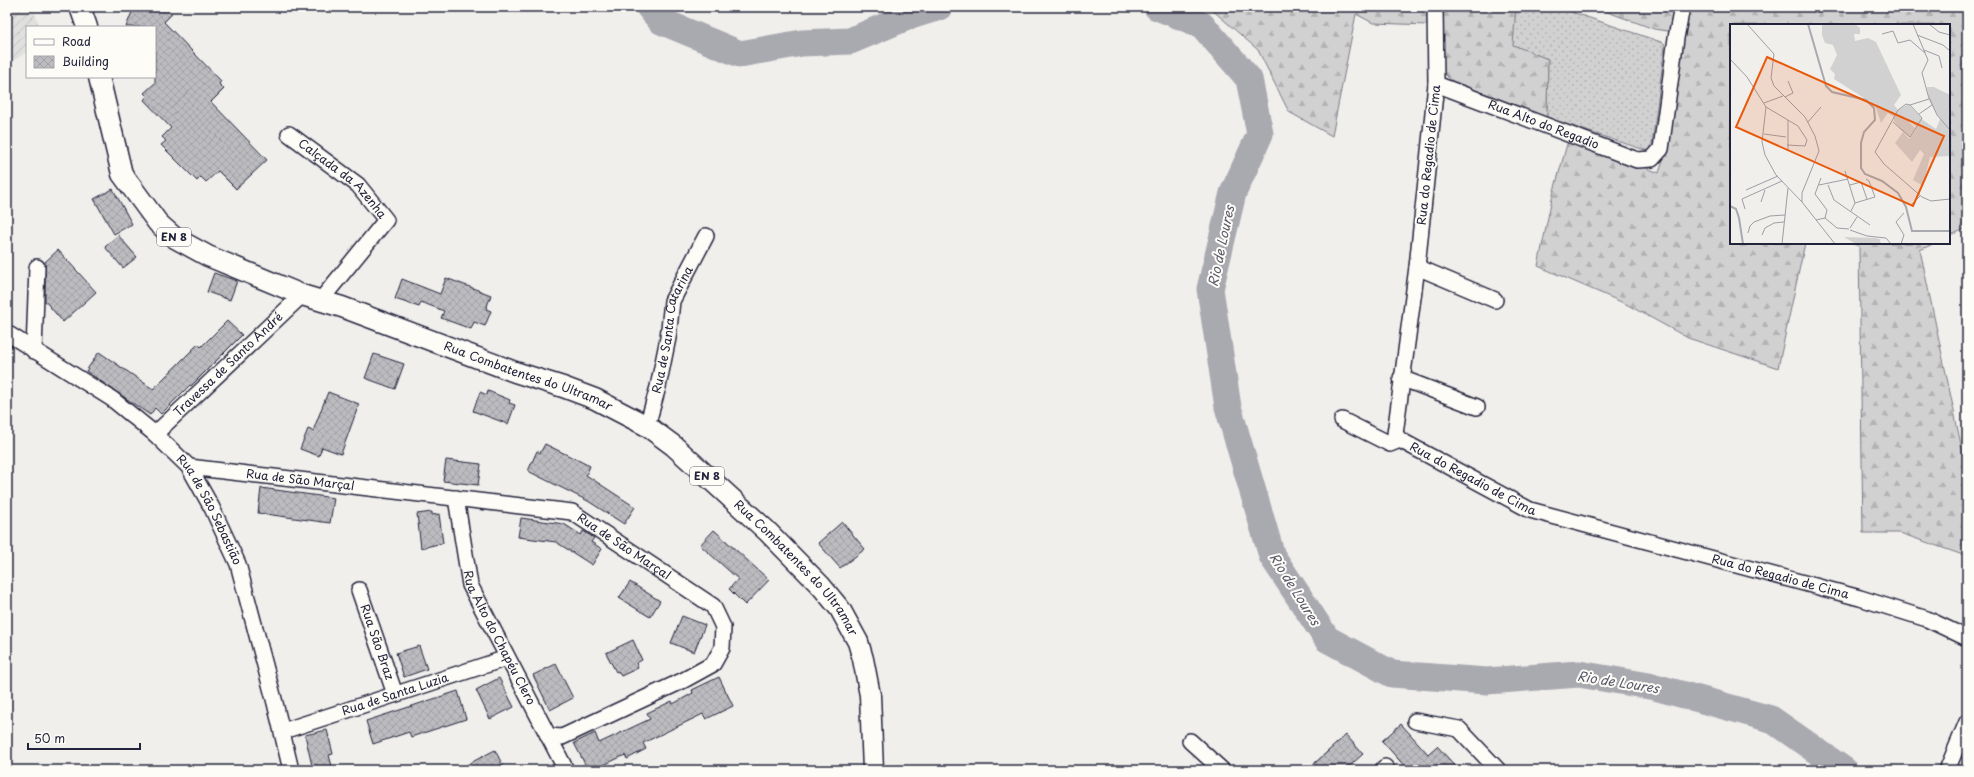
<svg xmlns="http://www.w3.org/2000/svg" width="1974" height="777" font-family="'Playpen Sans',sans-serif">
	<defs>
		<pattern id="industrial-furrows" width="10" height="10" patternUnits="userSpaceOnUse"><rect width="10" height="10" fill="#e0e0df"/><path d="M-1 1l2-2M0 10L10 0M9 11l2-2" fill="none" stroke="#c0c0c0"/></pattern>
		<pattern id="forest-firs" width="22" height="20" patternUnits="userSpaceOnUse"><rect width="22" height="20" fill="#d2d1d1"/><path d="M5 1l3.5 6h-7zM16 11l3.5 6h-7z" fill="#b4b3b4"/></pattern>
		<pattern id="garden-dots" width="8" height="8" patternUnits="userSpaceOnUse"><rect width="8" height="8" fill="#d2d1d1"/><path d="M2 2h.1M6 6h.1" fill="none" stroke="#b4b3b4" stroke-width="1.8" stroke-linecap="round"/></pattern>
		<pattern id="building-cross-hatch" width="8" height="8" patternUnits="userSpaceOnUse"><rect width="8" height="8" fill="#bcbcc0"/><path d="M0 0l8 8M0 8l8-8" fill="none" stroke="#a1a1a6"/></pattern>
	</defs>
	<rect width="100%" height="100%" fill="#f0efec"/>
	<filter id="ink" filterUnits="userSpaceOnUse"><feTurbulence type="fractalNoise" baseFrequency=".025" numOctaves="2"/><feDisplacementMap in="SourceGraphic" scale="8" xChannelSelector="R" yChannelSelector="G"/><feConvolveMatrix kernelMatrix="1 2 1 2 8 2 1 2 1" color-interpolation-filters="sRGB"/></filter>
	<g filter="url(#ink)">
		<polygon fill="url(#industrial-furrows)" points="7,7 32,7 40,27 27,27 27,52 7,65"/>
		<g fill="url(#forest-firs)" stroke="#7a7a86">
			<polygon points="1209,7 1516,7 1514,45 1548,59 1547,118 1456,84 1440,70 1428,25 1373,23 1356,14 1332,136 1289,112 1258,50"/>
			<polygon points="1594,7 1967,7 1967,228 1949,236 1949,25 1731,25 1731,243 1805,243 1778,368 1688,338 1626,304 1538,266 1552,198 1569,137 1659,173 1663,160 1681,33 1654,29"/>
			<polygon points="1850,243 1935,243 1920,250 1967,473 1967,555 1963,555 1900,533 1863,533 1859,246"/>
		</g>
		<polygon fill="url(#garden-dots)" stroke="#7a7a86" points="1516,7 1557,7 1664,43 1665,46 1651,152 1547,118 1548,59 1513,45"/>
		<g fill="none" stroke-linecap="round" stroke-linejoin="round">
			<g stroke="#a9a9b0" stroke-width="27">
				<polyline points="649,7 661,21 740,54 802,43 850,41 907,17 939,7"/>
				<polyline points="1157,7 1202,25 1249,79 1260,134 1233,193 1210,289 1228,407 1272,556 1327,639 1392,674 1487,681 1579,674 1655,687 1771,719 1844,770"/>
			</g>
		</g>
		<g fill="url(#building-cross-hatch)" stroke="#22223b">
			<polygon points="137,7 165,7 172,14 164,22 221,81 219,84 224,89 211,102 267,160 236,189 218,171 206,182 201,177 197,181 161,145 166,141 162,137 171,128 144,100 147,96 144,93 155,83 155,27 126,27 132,12"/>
			<polygon points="113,189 132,224 114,234 94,199"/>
			<polygon points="118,235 137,257 123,268 105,247"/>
			<polygon points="58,250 96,292 63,322 45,301 45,262"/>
			<polygon points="214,273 237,281 230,300 207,292"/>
			<polygon points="446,278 491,295 486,309 491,311 485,326 474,322 471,329 441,318 444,311 421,302 419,307 395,299 402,279 440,294"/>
			<polygon points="227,321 242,335 191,386 190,385 161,414 155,408 150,415 86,371 99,352 153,389 198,344 201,347"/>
			<polygon points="374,354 404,364 395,389 365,378"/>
			<polygon points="488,391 510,400 509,403 515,405 508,424 473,411 480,392 487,395"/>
			<polygon points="328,392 359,404 341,454 322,447 319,456 300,449 308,429 313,431"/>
			<polygon points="545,444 590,466 586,475 635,507 624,524 588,501 528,471 537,451 540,453"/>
			<polygon points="446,460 481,464 478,485 443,481"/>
			<polygon points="261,488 334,498 330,523 258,513"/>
			<polygon points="432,512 432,515 439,514 443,543 421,548 417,514"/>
			<polygon points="521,518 564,524 581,535 583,531 594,538 591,542 602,549 592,565 556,542 518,537"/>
			<polygon points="842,522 865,549 840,568 818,543"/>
			<polygon points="714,530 769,580 745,605 729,589 738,579 700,545"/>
			<polygon points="630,582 660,601 650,617 619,598"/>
			<polygon points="682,616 705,625 694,652 671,643"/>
			<polygon points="633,640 642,660 636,663 638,668 621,676 618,671 616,672 606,653"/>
			<polygon points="419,646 427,669 404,677 396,653"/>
			<polygon points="556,664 573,698 550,710 533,675"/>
			<polygon points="719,677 733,706 706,719 703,714 643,743 646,749 627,759 625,755 593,770 588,770 574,743 595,733 599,743 650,719 647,713 672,701 673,704 693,693 692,690"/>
			<polygon points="499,678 514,707 490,719 476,690"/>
			<polygon points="458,691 466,719 411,737 409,732 373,744 366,721"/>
			<polygon points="1401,724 1428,754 1437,746 1459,770 1423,770 1417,764 1408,770 1382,741"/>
			<polygon points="327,730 333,754 329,755 333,770 313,770 305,735"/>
			<polygon points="1346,735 1363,754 1345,770 1307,770"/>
			<polygon points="495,750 505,770 457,770"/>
		</g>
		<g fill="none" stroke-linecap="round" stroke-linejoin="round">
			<g stroke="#22223b" stroke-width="18">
				<g id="minor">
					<path id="s1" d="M 1435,7 L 1436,84 L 1417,267 L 1395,434 L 1400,440 L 1530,510 L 1860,598 L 1927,619 L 1967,638"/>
					<path id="s2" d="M 1436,84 L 1637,160 L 1652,159 L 1661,149 L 1676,38 L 1682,7"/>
					<path id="s3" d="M 289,134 L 358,185 L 386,220 L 320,301"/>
					<polyline points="1417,267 1495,300"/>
					<path id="s4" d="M 7,333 L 112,399 L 155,434 L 189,467 L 212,508 L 238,564 L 275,703 L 291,770"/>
					<polyline points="34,351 37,267"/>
					<polyline points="1401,378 1477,407"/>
					<polyline points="1342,420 1390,444 1400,440"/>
					<path id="s5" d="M 647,426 L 658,387 L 668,338 L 672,301 L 706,236"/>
					<path id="s6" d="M 155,434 L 302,295"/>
					<path id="s7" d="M 189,467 L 572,512 L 713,606 L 723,627 L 722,648 L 713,664 L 684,680 L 562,737 L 548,736"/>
					<path id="s8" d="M 456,498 L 470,585 L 566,770"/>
					<path id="s9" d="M 359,590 L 395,694"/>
					<polyline points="1415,721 1459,729 1498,770"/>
					<path id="s10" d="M 283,731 L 507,658"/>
					<polyline points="1190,741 1222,770"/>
					<polyline points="1382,770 1385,767 1387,770"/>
					<polyline points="1947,770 1967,722"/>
				</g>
			</g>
			<g stroke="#22223b" stroke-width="23">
				<g id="major">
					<polyline points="80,7 87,27"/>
					<path id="s11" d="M 99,77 L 122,174 L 158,223 L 175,238 L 208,256 L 302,295 L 342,307 L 515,372 L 563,387 L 595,399 L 647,426 L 674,446 L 767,531 L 821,586 L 840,609 L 858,642 L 863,659 L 870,695 L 873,770"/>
				</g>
			</g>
			<use href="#minor" stroke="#fdfcf7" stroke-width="15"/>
			<use href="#major" stroke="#fdfcf7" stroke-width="20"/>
		</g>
	</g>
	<g text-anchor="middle" stroke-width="4" stroke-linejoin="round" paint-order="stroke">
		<g fill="#fdfcf7" stroke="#646373" stroke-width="1">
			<rect x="157" y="228" width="34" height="18" rx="3"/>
			<rect x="690" y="467" width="34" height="18" rx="3"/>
		</g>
		<g font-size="11" font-weight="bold" fill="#22223b">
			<text x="174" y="241">EN 8</text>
			<text x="707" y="480">EN 8</text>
		</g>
		<g font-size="12" fill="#22223b" stroke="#fdfcf7">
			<text dy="4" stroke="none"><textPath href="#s2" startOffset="115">Rua Alto do Regadio</textPath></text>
			<text transform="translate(1429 155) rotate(-84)" y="4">Rua do Regadio de Cima</text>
			<text dy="4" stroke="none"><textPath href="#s3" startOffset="70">Calçada da Azenha</textPath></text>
			<text dy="4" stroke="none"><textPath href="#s5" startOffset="100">Rua de Santa Catarina</textPath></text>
			<text dy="4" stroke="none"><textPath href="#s6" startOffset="101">Travessa de Santo André</textPath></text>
			<text dy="4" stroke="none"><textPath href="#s11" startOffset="563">Rua Combatentes do Ultramar</textPath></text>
			<text dy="4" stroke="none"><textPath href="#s1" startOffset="520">Rua do Regadio de Cima</textPath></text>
			<text dy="4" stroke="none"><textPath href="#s7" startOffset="112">Rua de São Marçal</textPath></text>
			<text dy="4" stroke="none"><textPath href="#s4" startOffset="274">Rua de São Sebastião</textPath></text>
			<text dy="4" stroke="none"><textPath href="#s7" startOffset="448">Rua de São Marçal</textPath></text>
			<text dy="4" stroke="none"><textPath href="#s11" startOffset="899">Rua Combatentes do Ultramar</textPath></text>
			<text dy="4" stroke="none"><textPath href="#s1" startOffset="844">Rua do Regadio de Cima</textPath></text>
			<text dy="4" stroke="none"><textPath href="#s8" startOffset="148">Rua Alto do Chapéu Clero</textPath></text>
			<text dy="4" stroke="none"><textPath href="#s9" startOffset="55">Rua São Braz</textPath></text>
			<text dy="4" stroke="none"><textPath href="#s10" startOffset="118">Rua de Santa Luzia</textPath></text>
		</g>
		<g font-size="13" font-style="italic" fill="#58586a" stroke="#fdfcf7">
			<text transform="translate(1221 246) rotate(-78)" y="5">Rio de Loures</text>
			<text transform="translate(1295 589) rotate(58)" y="5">Rio de Loures</text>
			<text transform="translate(1618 682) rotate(9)" y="5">Rio de Loures</text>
		</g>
	</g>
	<g transform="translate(1730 24)">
		<rect width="220" height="220" fill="#f0efec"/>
		<path d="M 114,213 L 146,214 L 152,216 L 150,216 L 151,220 L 126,220 Z" fill="#d2d1d1"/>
		<path d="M 92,0 L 125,0 L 130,4 L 130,10 L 124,10 L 125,17 L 138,14 L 146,18 L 171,71 L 164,81 L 168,86 L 178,80 L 193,96 L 206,105 L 210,95 L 198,75 L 197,63 L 204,63 L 220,71 L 220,132 L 200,133 L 193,162 L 183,156 L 194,130 L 190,126 L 182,138 L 165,119 L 173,108 L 179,115 L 187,103 L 175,93 L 171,106 L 164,97 L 164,93 L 158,89 L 151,99 L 145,81 L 104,55 L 105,50 L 100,45 L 107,31 L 103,21 L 95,19 L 92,11 Z" fill="#d2d1d1"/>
		<path d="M 174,93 L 185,104 L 179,113 L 171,106 Z" fill="#d2d1d1"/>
		<path fill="none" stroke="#a9a9b0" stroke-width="2" d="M 78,0 L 96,62 L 102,68 L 136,76 L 144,84 L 145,96 L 134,108 L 131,119 L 131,144 L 135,150 L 152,157 L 168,169 L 176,183 L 182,207 L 220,207M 0,182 L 6,185 L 9,194 L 13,220"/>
		<path fill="none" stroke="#9e9da5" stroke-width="1" d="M 17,0 L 44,30 L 41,54 L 44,62 L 75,93 L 85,112 L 89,127 L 72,169 L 72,178 L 105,220M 183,0 L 198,36 L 192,49 L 198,71 L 207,91 L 220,106M 199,0 L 209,8 L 220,11M 152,10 L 163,7 L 168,19 L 180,16 L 195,29M 187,11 L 213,21 L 220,27M 194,26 L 209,32 L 212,44M 0,35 L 17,53 L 36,83 L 32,118 L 35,131 L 46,151 L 72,178M 55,73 L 63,69 L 58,57M 199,75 L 180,81 L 176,80 L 168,86 L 145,128 L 154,140 L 192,173 L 201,177 L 220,175M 34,79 L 53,72M 36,83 L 68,102 L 77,116 L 75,122 L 57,121M 189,90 L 202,81M 78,98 L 91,83M 163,98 L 180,113 L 192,94 L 180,81M 34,110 L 56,113M 58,127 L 58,96M 115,147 L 125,179 L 121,187M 91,154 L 85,170 L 97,186 L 95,194M 89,161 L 118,155M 98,161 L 104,176 L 140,201M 120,161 L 131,158 L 137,175M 16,166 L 48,152M 31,178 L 35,166M 125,179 L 145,173 L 139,157 L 136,155M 181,181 L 190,172M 15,185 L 12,175 L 52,157M 86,196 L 95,194 L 107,204 L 119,205M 120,204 L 127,193M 120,206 L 137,212 L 156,214 L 161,220M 18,209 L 20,202 L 24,198 L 40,192 L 55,191M 32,211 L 35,204 L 44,199 L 54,198M 52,220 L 58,164M 171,220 L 174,211 L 166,198 L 174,189"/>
		<path fill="#e8590c" fill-opacity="0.15" stroke="#e8590c" stroke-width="2" d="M 37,33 L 214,112 L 183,182 L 6,103 Z"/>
		<rect width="220" height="220" fill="none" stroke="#22223b" stroke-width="2"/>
	</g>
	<rect width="1974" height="777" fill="none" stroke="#fdfcf7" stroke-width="24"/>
	<rect x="12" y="12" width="1950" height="753" fill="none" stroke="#22223b" stroke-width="1.5" filter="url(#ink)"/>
	<rect x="26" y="26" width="130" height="52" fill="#fdfcf7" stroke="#a5a5ac"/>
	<rect x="34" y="39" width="20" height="6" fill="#fdfcf7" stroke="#a5a5ac"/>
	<text x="62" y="46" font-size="12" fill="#22223b">Road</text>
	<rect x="34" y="56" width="20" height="12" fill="url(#building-cross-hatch)" stroke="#a5a5ac"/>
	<text x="62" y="66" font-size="12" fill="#22223b">Building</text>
	<path d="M28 743v6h112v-6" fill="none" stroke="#22223b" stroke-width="2"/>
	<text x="34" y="743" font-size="12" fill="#22223b" stroke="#fdfcf7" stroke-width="3" paint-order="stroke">50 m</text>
</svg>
